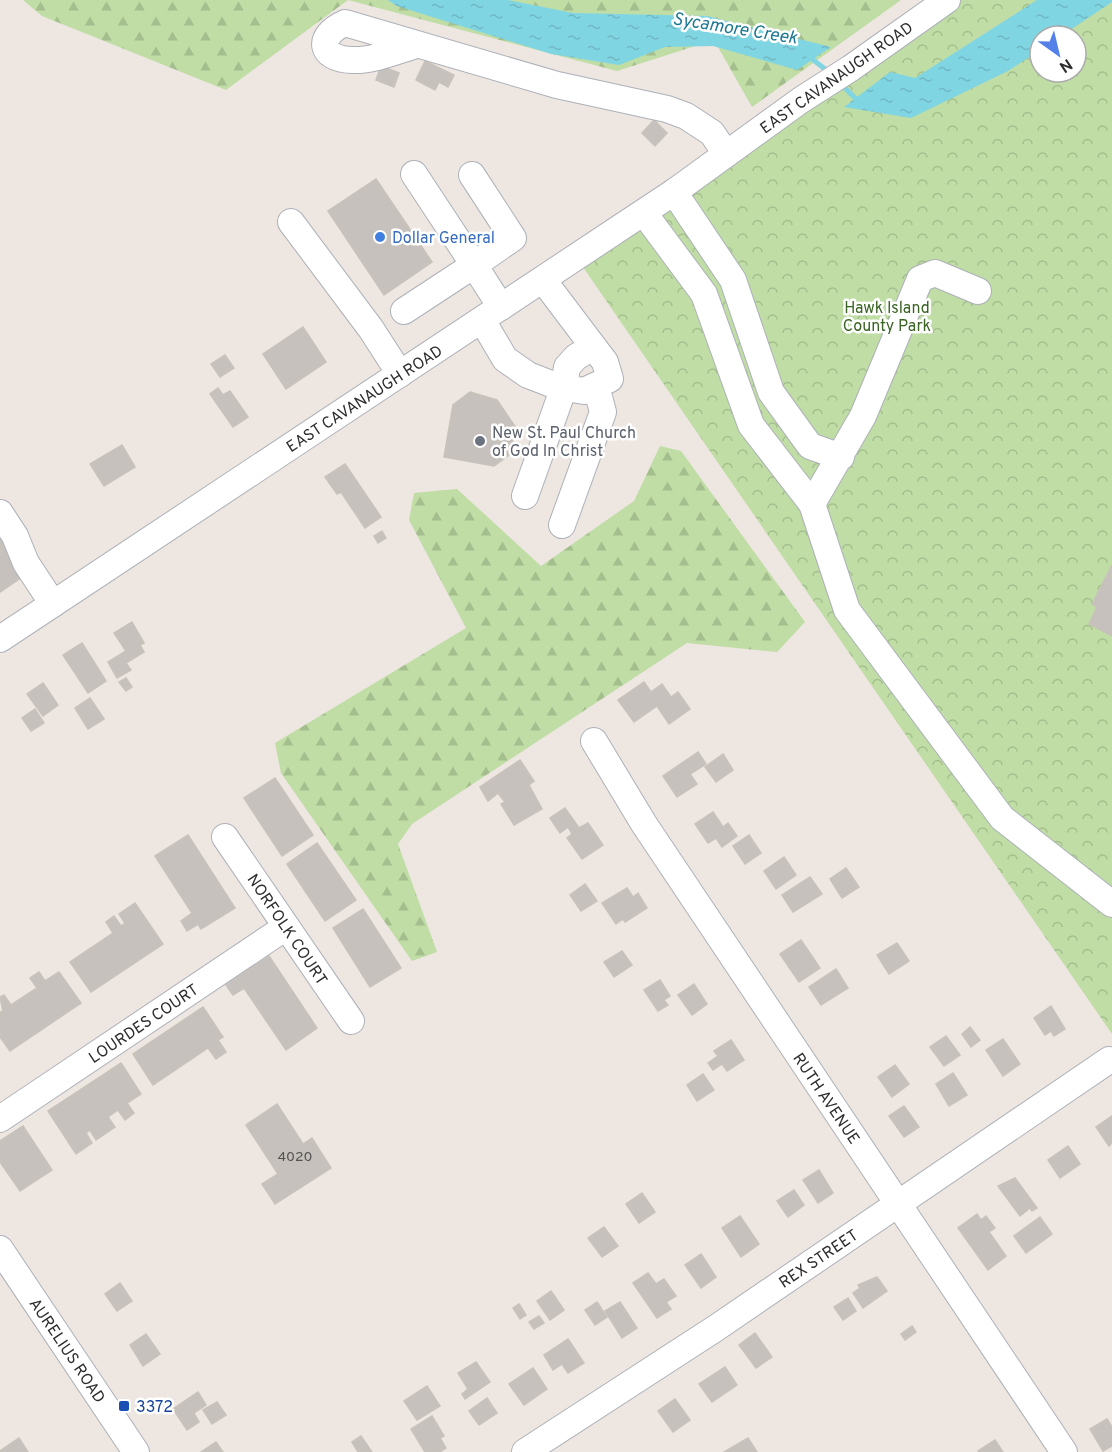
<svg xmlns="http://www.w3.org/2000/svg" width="1112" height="1452" font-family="Overpass,sans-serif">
	<defs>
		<pattern id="forest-firs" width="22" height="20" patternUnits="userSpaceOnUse" patternTransform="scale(1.5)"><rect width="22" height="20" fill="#bfdda4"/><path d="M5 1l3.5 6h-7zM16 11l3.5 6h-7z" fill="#a4be8e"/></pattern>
		<pattern id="park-crowns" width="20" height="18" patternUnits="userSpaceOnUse" patternTransform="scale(1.5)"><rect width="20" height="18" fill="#bfdda4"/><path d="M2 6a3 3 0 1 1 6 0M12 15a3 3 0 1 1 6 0" fill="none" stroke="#a4be8e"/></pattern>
		<pattern id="water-ripples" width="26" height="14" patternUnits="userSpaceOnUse" patternTransform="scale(1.5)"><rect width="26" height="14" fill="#80d5e3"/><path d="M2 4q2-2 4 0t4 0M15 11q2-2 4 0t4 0" fill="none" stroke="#6fb7c3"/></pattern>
	</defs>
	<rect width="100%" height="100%" fill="#ede6e1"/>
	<g fill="url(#forest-firs)">
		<polygon points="23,0 901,0 752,107 714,40 617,71 348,0 226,90 42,16"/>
		<polygon points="660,446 681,451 805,622 777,652 687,643 412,824 398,844 437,952 412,961 281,773 275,743 466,628 409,520 414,493 457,489 541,566 634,501"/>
	</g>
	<path fill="url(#park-crowns)" fill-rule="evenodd" d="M 956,0 L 1112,0 L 1112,1034 L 576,257 ZM 1040,36 L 1076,36 L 1076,72 L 1040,72 Z"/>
	<g fill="url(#water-ripples)">
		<polygon points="388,0 508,0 573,13 707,16 831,47 797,70 713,46 665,47 619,65 551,54 397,6"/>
		<polygon points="1037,0 1112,0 1112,2 1061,36 1040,36 1040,50 1008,71 911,118 844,107 890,72 915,78"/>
	</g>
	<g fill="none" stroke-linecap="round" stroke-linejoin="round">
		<g stroke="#80d5e3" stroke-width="5">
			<polyline points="808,56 829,72"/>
			<polyline points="840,83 859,102"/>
		</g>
	</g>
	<g fill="#c6c1bc" stroke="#c8c2bb" stroke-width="1.5">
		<polygon points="425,61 454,75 448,87 439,82 435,90 416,80"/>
		<polygon points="381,66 399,73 394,87 376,80"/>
		<polygon points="654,120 667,133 655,146 642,133"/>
		<polygon points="376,179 432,262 384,295 328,211"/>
		<polygon points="303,327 326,362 286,389 263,354"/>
		<polygon points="225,355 234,368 220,377 211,364"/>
		<polygon points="218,388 223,395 230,391 248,417 233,427 210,394"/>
		<polygon points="470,392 497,400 516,428 509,455 494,466 444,457 453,405"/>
		<polygon points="122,445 135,467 104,486 90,464"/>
		<polygon points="345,464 381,517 365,528 341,492 337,494 325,477"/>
		<polygon points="382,531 386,538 378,543 374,536"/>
		<polygon points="0,535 25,575 0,592"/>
		<polygon points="1112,565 1112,636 1089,624 1097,607 1092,604"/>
		<polygon points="132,622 144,643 140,645 144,652 126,663 131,670 117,678 108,662 126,651 114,633"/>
		<polygon points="82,643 106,681 88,693 63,655"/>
		<polygon points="126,678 132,687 126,691 119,682"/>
		<polygon points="644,682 651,692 662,684 671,697 678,692 690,709 669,724 657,706 634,722 618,700"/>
		<polygon points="43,683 58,705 43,716 27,694"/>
		<polygon points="90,698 104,719 88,729 75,708"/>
		<polygon points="35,709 44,723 31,731 22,718"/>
		<polygon points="698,752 706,764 690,774 697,784 677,797 663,776"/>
		<polygon points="723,754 733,770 716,782 705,767"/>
		<polygon points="520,760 534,781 529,785 542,809 514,825 501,804 505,802 498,793 488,801 480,787"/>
		<polygon points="275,778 313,835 282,856 244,798"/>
		<polygon points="565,808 579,828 588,823 603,845 582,859 567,838 572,834 568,827 560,833 550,818"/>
		<polygon points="713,812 723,827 728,823 737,836 722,847 716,838 708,843 695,824"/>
		<polygon points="188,835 235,908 201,929 198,924 187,931 181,921 192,913 155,856"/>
		<polygon points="749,835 761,853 745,864 733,846"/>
		<polygon points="317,843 356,900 325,921 287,864"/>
		<polygon points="784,857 796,875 776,889 764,871"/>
		<polygon points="846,868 859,887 842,898 830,879"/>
		<polygon points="810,877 822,894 793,912 782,895"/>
		<polygon points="585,884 597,901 581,911 570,895"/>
		<polygon points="627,888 633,897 638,893 647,908 625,922 623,919 616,924 602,903"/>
		<polygon points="135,903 163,944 91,992 70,962 113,933 106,922 114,916 121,926 125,923 119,914"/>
		<polygon points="363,909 401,968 370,987 333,928"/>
		<polygon points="801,940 820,968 799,982 780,954"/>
		<polygon points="897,943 909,961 889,974 877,955"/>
		<polygon points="622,951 632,965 614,977 604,962"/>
		<polygon points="269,956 317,1028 286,1050 244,988 233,995 226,985"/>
		<polygon points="836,969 848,988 821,1005 809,987"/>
		<polygon points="39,972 45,981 59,972 81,1003 10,1051 0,1037 0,1012 3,1011 0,997 4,995 11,1005 37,988 30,978"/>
		<polygon points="660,980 670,996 664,1000 668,1005 658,1011 644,990"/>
		<polygon points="694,984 707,1004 692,1015 678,995"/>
		<polygon points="1051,1006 1065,1029 1054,1036 1051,1031 1045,1035 1034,1018"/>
		<polygon points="203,1007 223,1037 218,1040 226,1052 216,1059 208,1048 153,1085 133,1054"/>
		<polygon points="970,1027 980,1040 971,1047 962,1034"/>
		<polygon points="946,1036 960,1055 944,1066 930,1047"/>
		<polygon points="1003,1039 1020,1064 1003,1076 986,1050"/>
		<polygon points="731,1040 744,1060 727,1071 722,1064 713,1070 708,1063 718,1056 714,1051"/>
		<polygon points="121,1063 141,1094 127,1103 134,1113 125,1120 118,1110 108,1117 115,1127 96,1140 90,1130 86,1133 92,1143 76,1154 48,1111"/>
		<polygon points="895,1065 909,1084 892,1097 878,1077"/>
		<polygon points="953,1073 967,1095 949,1106 936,1084"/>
		<polygon points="703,1074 714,1090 697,1101 687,1085"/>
		<polygon points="277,1104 303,1144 312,1138 331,1168 275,1204 262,1184 278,1174 246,1125"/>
		<polygon points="904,1106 919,1127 904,1137 889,1116"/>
		<polygon points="1112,1116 1112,1143 1109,1146 1096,1127"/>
		<polygon points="23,1126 52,1170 20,1191 0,1162 0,1141"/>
		<polygon points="1068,1146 1080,1164 1060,1178 1048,1160"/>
		<polygon points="819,1170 833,1193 818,1203 803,1180"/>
		<polygon points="1015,1178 1037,1208 1032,1211 1030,1208 1020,1216 998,1186"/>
		<polygon points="794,1190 804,1205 788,1217 777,1201"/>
		<polygon points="642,1193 655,1212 639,1223 626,1204"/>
		<polygon points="977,1214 981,1220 986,1216 995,1228 989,1232 1006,1256 988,1270 958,1228"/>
		<polygon points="740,1216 759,1244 741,1257 722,1228"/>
		<polygon points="1040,1217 1052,1234 1026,1253 1014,1236"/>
		<polygon points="604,1227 618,1246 602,1257 588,1238"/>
		<polygon points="701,1254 716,1277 701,1288 685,1265"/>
		<polygon points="648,1273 656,1284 664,1279 676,1296 666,1302 671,1309 657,1318 633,1283"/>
		<polygon points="877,1277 887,1291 863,1308 853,1293 860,1288 858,1285"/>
		<polygon points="120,1283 132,1301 117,1311 105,1294"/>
		<polygon points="551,1291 564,1310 550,1320 537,1301"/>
		<polygon points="848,1298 856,1311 843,1320 834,1307"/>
		<polygon points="597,1302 607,1317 595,1325 585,1310"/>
		<polygon points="620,1302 637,1328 622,1338 605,1311"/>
		<polygon points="519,1304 526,1315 520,1319 513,1308"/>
		<polygon points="539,1316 544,1323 534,1329 529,1322"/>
		<polygon points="912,1326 916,1332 905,1340 901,1334"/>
		<polygon points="755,1333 772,1357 756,1368 739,1345"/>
		<polygon points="146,1334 160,1354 143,1366 130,1345"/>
		<polygon points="568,1339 584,1363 568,1373 562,1364 553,1370 544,1355"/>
		<polygon points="476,1362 490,1382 465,1399 462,1394 468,1389 458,1373"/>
		<polygon points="725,1367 737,1385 712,1402 699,1384"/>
		<polygon points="533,1368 547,1389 524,1405 509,1384"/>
		<polygon points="427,1386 440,1406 417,1420 404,1401"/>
		<polygon points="198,1392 206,1405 194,1413 199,1422 187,1430 173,1409"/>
		<polygon points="487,1398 497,1413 479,1425 469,1411"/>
		<polygon points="675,1399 690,1420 673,1432 658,1411"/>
		<polygon points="217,1402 226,1415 212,1424 203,1410"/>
		<polygon points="432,1416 444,1436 440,1438 446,1448 440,1452 425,1452 411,1429"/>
		<polygon points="1107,1419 1112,1427 1112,1446 1103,1451 1090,1429"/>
		<polygon points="361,1436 372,1452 358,1452 352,1442"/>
		<polygon points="19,1438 28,1452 0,1452 0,1451"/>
		<polygon points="748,1438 757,1452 724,1452"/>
		<polygon points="995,1440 1003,1452 979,1452 978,1451"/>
		<polygon points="216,1442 223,1452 201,1452"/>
	</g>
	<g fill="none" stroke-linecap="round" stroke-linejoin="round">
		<g stroke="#adb1b8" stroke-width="28">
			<g id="minor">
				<path d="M 416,45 C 396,51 373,61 352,60 C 319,59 316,36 345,23 L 557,85 L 667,109 L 686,116 L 712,133 L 726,154"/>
				<polyline points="414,174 474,265 513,238 472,175"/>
				<polyline points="674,192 733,280 771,392 810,446 841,457"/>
				<polyline points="644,213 704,294 751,425 812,504 847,610 1002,818 1112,904"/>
				<polyline points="291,222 371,329 400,374"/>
				<polyline points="404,311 474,265 501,307"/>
				<polyline points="482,320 505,359 528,375 559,387 584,391 610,379 605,362 543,280"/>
				<polyline points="525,496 564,387 567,367 576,357 593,347"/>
				<polyline points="812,504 863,416 920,279 935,273 978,291"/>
				<polyline points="0,513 15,536 26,563 53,604"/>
				<polyline points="562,525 603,412 596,386"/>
				<polyline points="0,639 674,192 801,100 851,68 947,0"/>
				<polyline points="594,741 644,824 1064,1452"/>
				<polyline points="225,837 351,1021"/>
				<polyline points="0,1119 286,927"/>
				<polyline points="0,1249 136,1452"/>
				<polyline points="525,1452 716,1328 1109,1060"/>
			</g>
		</g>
		<use href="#minor" stroke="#fff" stroke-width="26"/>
	</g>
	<circle fill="#3f7fe0" stroke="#fff" stroke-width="2" cx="380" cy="237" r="6"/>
	<circle fill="#6b7280" stroke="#fff" stroke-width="2" cx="480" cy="441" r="6"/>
	<rect fill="#1a4fb4" stroke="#fff" stroke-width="2" x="118" y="1400" width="12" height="12" rx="3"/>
	<g text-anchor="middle" stroke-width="5" stroke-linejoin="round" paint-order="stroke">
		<g font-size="14" fill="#535251">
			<text x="295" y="1161">4020</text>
		</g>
		<g font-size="16" fill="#2d2d2d" stroke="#fff">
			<text transform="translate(836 77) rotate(-35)" y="6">EAST CAVANAUGH ROAD</text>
			<text transform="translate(364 398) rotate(-33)" y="6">EAST CAVANAUGH ROAD</text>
			<text transform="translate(288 929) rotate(56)" y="6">NORFOLK COURT</text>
			<text transform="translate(143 1023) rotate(-34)" y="6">LOURDES COURT</text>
			<text transform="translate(827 1098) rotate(56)" y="6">RUTH AVENUE</text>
			<text transform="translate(818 1258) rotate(-34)" y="6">REX STREET</text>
			<text transform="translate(68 1350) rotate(56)" y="6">AURELIUS ROAD</text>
		</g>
		<g font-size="16" fill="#366cbe" stroke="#fff" text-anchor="start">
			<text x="392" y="243">Dollar General</text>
		</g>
		<g font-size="16" fill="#396423" stroke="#fff">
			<text x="887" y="313">Hawk Island<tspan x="887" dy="18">County Park</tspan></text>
		</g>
		<g font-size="16" fill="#5b616d" stroke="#fff" text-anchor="start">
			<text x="492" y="438">New St. Paul Church<tspan x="492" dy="18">of God In Christ</tspan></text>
		</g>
		<g font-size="16" fill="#164399" stroke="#fff" text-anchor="start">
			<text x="136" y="1412">3372</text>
		</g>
		<g font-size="18" font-style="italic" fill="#1c7892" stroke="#fff">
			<text transform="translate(735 28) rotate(9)" y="6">Sycamore Creek</text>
		</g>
	</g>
	<g transform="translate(1058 54) rotate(146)"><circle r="28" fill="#ffffff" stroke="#ababab" stroke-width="1.5"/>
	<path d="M0-4.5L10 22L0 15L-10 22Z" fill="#5381e8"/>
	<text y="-9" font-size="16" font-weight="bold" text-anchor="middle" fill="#2d2d2d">N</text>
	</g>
</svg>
